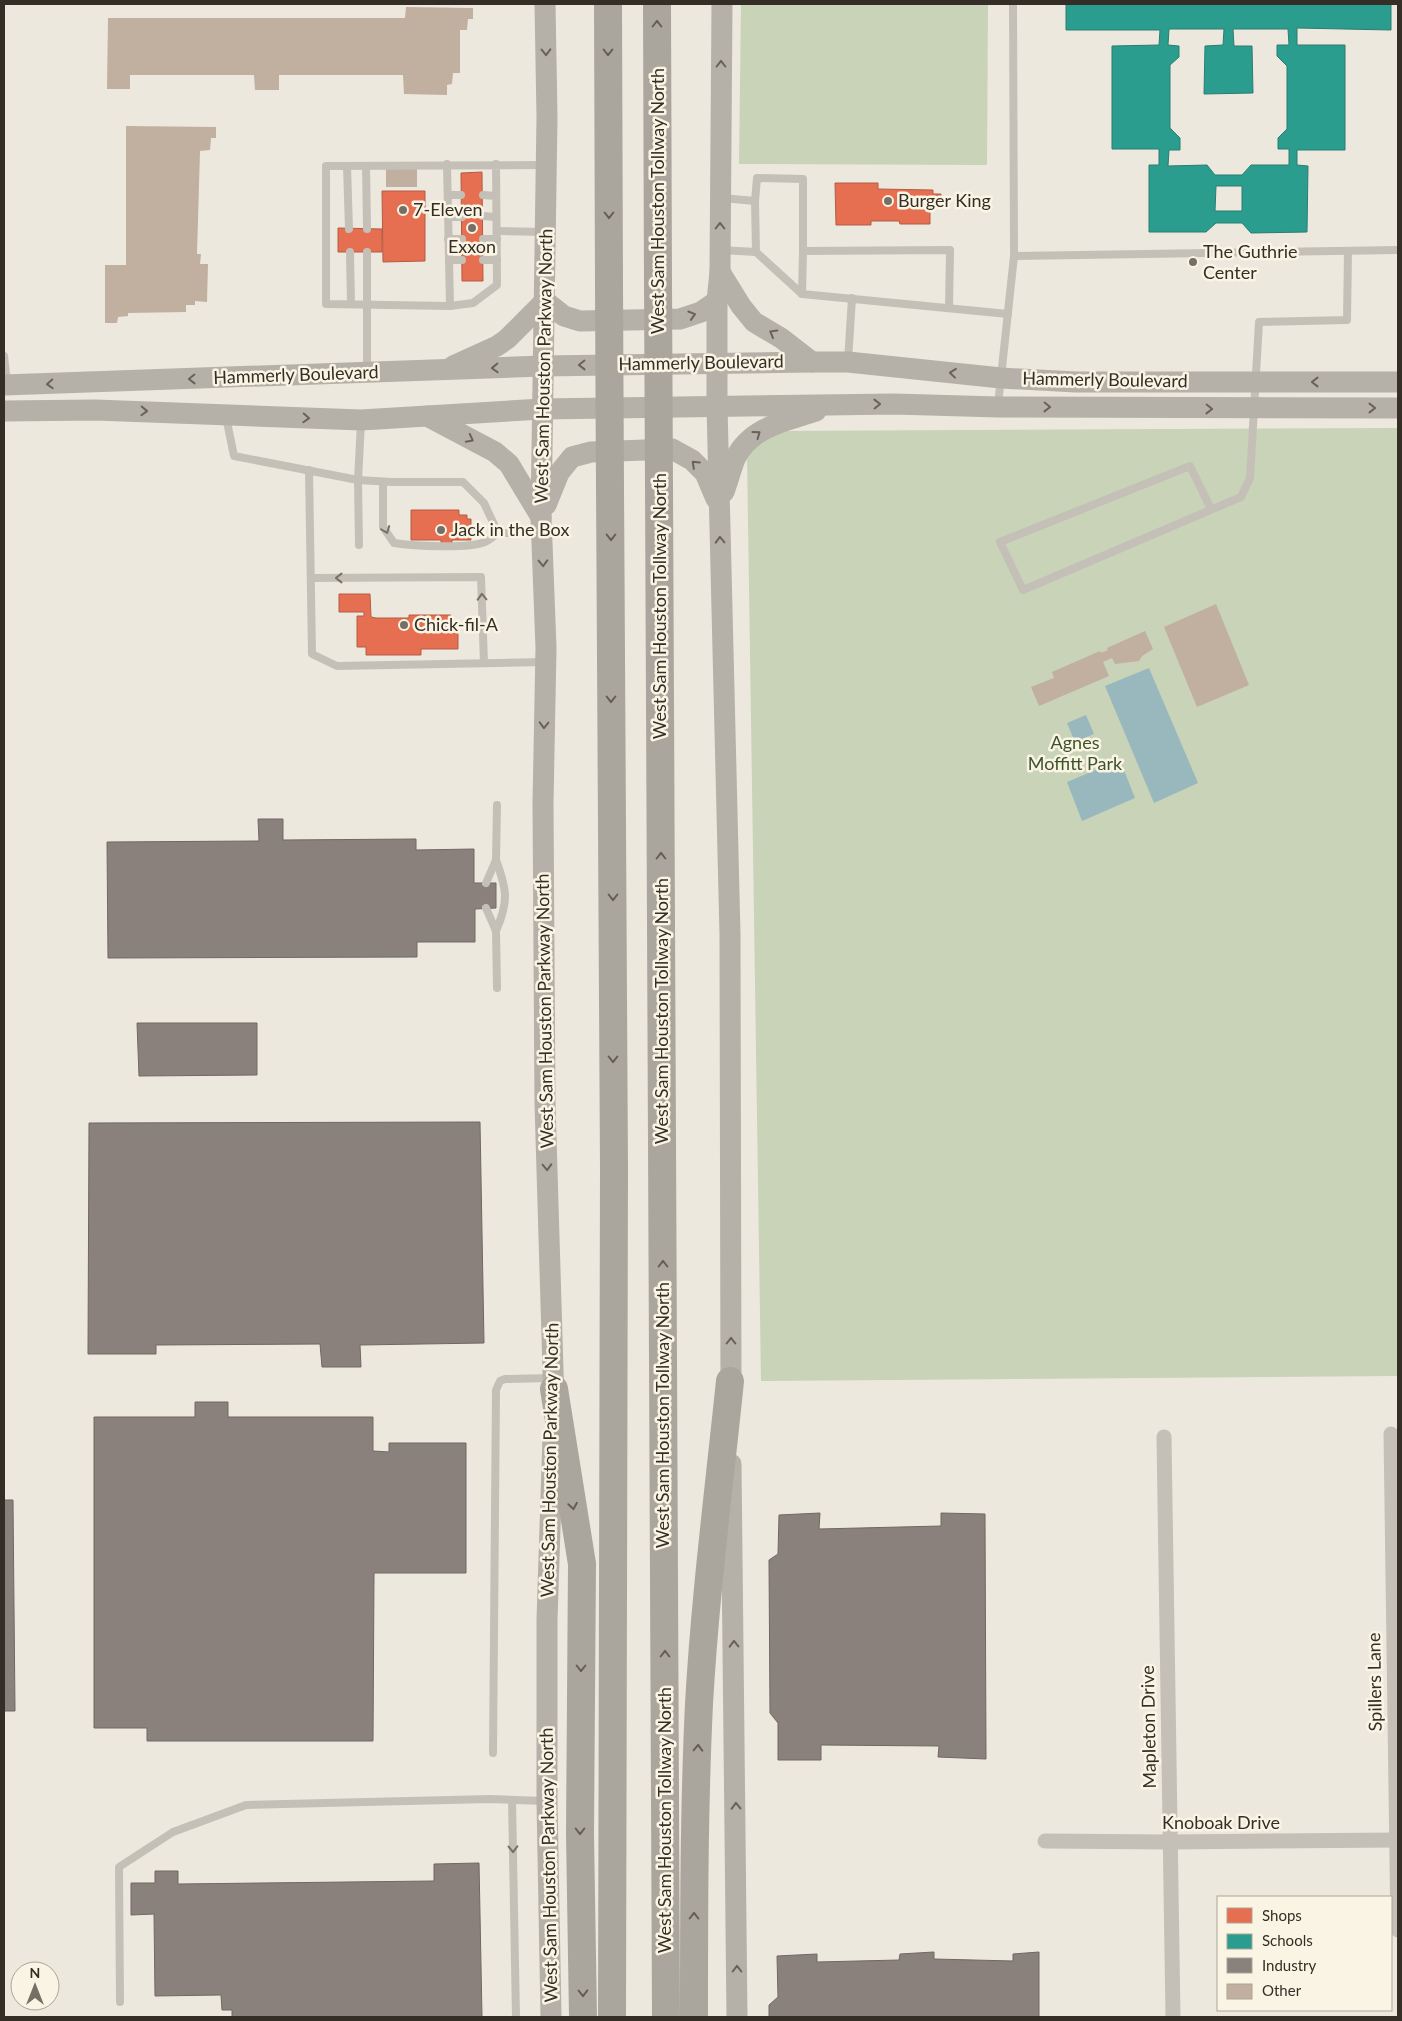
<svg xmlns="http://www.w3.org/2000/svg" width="1402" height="2021" font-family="Lato,sans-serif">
	<rect width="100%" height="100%" fill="#ece8de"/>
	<g fill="#c8d3b8">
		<polygon points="741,4 988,4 987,165 739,164"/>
		<polygon points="1398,428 1398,1376 761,1381 747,454 777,431"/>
	</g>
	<g fill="#99b8be">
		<polygon points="1149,668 1198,783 1154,803 1105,686"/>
		<polygon points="1086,715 1094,734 1075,742 1067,723"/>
		<polygon points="1120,760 1135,798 1082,821 1067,782"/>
	</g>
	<g fill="#e76f51" stroke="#b25c44">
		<polygon points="482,172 483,281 462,281 461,173"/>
		<polygon points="835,183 878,183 878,189 933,190 933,194 941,194 941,208 930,208 930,224 900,224 899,221 871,221 871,225 836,225"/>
		<polygon points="382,191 425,191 425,261 383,262"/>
		<polygon points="338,228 382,229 382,252 338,252"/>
		<polygon points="411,510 459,510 459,515 467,515 467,519 471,519 471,540 452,540 452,544 441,544 441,540 411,540"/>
		<polygon points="339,594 370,594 371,617 376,618 409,618 409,615 451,615 451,633 458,633 458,649 421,649 421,655 366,655 366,647 357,647 357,616 364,616 364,612 339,612"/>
	</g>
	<path fill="#2a9d8f" stroke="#2d7c70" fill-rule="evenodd" d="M 1066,4 L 1391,4 L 1391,30 L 1297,28 L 1297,45 L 1345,45 L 1345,150 L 1297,150 L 1297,165 L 1308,166 L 1307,232 L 1251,233 L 1242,223 L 1216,223 L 1206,232 L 1149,232 L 1149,165 L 1159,165 L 1159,149 L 1112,149 L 1112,46 L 1159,45 L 1160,30 L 1066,30 ZM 1169,29 L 1224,29 L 1223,45 L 1205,46 L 1204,94 L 1253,93 L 1252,46 L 1234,46 L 1233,29 L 1288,29 L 1289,45 L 1277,45 L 1277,56 L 1287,66 L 1287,129 L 1278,138 L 1278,149 L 1289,149 L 1289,165 L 1251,165 L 1242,175 L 1215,175 L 1207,165 L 1168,166 L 1169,150 L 1180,150 L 1180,138 L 1170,128 L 1170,65 L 1179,57 L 1179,46 L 1168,45 ZM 1216,186 L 1242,186 L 1242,211 L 1215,211 Z"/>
	<g fill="#8a817c" stroke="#706862">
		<polygon points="258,819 283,819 283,840 416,839 416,850 474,849 474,883 496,883 496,908 475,909 475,942 417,942 417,957 108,958 107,842 259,841"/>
		<polygon points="137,1023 257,1023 257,1075 139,1076"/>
		<polygon points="480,1122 484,1343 360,1345 361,1367 322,1367 320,1344 156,1345 156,1354 88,1354 89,1123"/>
		<polygon points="195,1402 228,1402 228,1417 373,1417 373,1451 389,1452 389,1443 466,1443 466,1573 374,1573 373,1741 147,1741 147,1728 94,1728 94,1417 195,1417"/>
		<polygon points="4,1500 13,1500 15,1711 4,1711"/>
		<polygon points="820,1513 819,1529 941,1526 941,1513 985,1514 986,1759 938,1757 939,1746 821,1745 821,1760 778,1760 778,1723 770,1713 769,1560 778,1554 779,1515"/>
		<polygon points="479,1863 482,2017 232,2017 232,2010 222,2010 221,1995 155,1996 154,1914 131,1915 131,1883 155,1883 155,1871 178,1871 178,1884 434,1881 434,1864"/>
		<polygon points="934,1952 934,1959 1013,1961 1013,1954 1039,1952 1039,2017 769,2017 769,2005 778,1997 777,1956 817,1954 817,1962 899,1960 900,1954"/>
	</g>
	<g fill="#c1af9f">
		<polygon points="406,7 473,8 473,19 468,19 467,30 460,30 460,73 453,73 452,84 447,85 447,95 404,94 403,75 279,75 279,90 255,90 254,75 130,75 130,89 107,89 108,18 405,18"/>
		<polygon points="126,126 216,127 216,138 211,138 210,150 200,151 197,254 201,254 200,264 208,264 207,302 195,301 195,305 186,305 186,312 128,313 128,316 118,317 117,323 105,323 105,265 126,265"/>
		<rect x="386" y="169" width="31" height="18"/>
		<polygon points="1216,604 1249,685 1197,707 1164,627"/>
		<polygon points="1145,631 1153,649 1142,656 1139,661 1115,664 1112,658 1103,662 1109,676 1039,706 1031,687 1054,678 1052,672 1100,651 1101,653 1108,650 1107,648"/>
	</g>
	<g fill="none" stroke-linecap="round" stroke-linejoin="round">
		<g stroke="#c5c0b7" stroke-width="8">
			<polyline points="1013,4 1014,256 1398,250"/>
			<polyline points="447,164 450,306"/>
			<path d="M 496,164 L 497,285 L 473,303 L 450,306 L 326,304 L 326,166 C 399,165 472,166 544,165"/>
			<polyline points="347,166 349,229"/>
			<polyline points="366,166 367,229"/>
			<polyline points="448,195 461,195"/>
			<polyline points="483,195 496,196"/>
			<polyline points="722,198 755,201 756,252 802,294 1008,314"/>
			<polyline points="755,201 757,178 803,179 803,251 950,250 949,308"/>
			<polyline points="483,216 496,217"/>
			<polyline points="448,217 462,217"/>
			<polyline points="497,231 545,232"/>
			<polyline points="448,239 462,239"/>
			<polyline points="483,239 497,239"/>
			<polyline points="720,250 756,252"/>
			<polyline points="350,252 351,304"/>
			<polyline points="367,252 367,370"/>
			<polyline points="449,260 462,260"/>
			<polyline points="483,260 497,260"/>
			<polyline points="802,294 803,251"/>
			<polyline points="4,356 7,384"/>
			<polyline points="848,361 852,298"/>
			<polyline points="998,405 1014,256"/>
			<polyline points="226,417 234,456 358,480 392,482 463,482 484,503 498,533 540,533"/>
			<polyline points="309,470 312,654 337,666 544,662"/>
			<path d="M 383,482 L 383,527 L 394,543 C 413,546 468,549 485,542 C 490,540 494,536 498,533"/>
			<polyline points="1211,509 1190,466 1000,542 1023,590 1241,497 1250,478 1259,322 1347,320 1348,251"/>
			<polyline points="359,545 358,480 361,422"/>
			<polyline points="311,578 481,577 484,663"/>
			<path d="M 496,860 C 507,890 509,901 496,931"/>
			<polyline points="486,883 496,860 497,805"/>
			<polyline points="486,908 496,931 497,988"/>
			<polyline points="493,1753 496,1390 500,1381 505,1379 552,1378"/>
			<polyline points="512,1800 516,2017"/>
			<polyline points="120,2002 119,1867 173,1832 246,1805 490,1799 545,1801"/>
		</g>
		<g stroke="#c5c0b7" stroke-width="15">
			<polyline points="1391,1434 1398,1930"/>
			<polyline points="1164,1437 1173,2017"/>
			<polyline points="1045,1841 1170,1842 1398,1840"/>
		</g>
		<g stroke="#b5b0a8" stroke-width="21">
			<polyline points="545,4 547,117 541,517 546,648 543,803 545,1104 554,1403"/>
			<polyline points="722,4 720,272 717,301 717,406 730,934 731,1396"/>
			<polyline points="720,272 741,306 754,322 781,338 812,362"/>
			<polyline points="545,301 564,316 580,321 680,319 701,312 717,301"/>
			<polyline points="453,366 497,346 507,339 545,301"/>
			<polyline points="4,385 543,366 812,362 848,362 1001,378 1076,382 1398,382"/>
			<polyline points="4,411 95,410 361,420 542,409 894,404 998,407 1398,408"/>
			<polyline points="427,416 495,452 509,464 541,517"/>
			<path d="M 724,492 C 728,481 731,469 735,459 C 750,427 786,421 816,411"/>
			<polyline points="546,505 559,473 572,457 591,452 672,449 692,460 705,473 716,499"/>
			<polyline points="731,1464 737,2017"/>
			<polyline points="551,2017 547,1801 547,1620 553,1436"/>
		</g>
		<g stroke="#aba69d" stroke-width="28">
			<polyline points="608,4 609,285"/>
			<polyline points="657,4 658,283"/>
			<polyline points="659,486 666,2017"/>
			<polyline points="610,488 614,1168 612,2017"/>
			<polyline points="554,1389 582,1564 580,1834 583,2017"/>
			<path d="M 694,2017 C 694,1913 694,1808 699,1704 C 705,1596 719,1488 730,1381"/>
		</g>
		<g stroke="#aba69d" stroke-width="28">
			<polyline points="658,283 659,486"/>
			<polyline points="609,285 610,488"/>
		</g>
	</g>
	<defs><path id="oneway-chevron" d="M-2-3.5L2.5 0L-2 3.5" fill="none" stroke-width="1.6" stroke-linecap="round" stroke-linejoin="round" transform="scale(1.25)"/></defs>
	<g stroke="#645e56">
		<use href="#oneway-chevron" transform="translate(657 24) rotate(-90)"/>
		<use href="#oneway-chevron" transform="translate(608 52) rotate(90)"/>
		<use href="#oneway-chevron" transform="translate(609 215) rotate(90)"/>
		<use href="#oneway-chevron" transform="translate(611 537) rotate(90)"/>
		<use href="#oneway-chevron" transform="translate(611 699) rotate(90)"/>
		<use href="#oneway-chevron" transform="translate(661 856) rotate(-90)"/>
		<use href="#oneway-chevron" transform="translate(613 897) rotate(90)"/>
		<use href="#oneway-chevron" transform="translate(613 1059) rotate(90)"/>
		<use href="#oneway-chevron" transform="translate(663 1264) rotate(-90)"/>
		<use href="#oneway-chevron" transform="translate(573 1506) rotate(81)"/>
		<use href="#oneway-chevron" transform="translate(665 1654) rotate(-90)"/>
		<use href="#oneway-chevron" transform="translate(581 1668) rotate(90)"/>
		<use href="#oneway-chevron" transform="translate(698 1748) rotate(-88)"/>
		<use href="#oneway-chevron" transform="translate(580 1831) rotate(90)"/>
		<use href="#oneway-chevron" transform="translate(694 1916) rotate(-90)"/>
		<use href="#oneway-chevron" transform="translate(583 1993) rotate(89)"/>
	</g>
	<g stroke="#68625a">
		<use href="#oneway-chevron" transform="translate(546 52) rotate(89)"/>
		<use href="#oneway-chevron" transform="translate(721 64) rotate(-90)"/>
		<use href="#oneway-chevron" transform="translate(720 226) rotate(-90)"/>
		<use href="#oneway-chevron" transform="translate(692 315) rotate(-17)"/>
		<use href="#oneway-chevron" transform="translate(773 333) rotate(-150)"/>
		<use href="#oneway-chevron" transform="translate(582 365) rotate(179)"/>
		<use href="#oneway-chevron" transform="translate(495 368) rotate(178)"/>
		<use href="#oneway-chevron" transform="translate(953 373) rotate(-174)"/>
		<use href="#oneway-chevron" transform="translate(192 379) rotate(179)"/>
		<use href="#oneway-chevron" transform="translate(1315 382) rotate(180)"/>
		<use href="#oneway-chevron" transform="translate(50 384) rotate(177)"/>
		<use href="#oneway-chevron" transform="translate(877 404) rotate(-1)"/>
		<use href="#oneway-chevron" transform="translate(1047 407) rotate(1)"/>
		<use href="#oneway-chevron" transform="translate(1372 408)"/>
		<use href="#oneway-chevron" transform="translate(1209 409) rotate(1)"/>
		<use href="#oneway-chevron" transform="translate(144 411) rotate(2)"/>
		<use href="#oneway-chevron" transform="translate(306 418) rotate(3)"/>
		<use href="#oneway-chevron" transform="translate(757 434) rotate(-36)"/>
		<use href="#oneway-chevron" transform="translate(470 439) rotate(27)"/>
		<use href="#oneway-chevron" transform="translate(695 464) rotate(-137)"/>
		<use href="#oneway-chevron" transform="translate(720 540) rotate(-92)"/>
		<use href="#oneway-chevron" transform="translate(543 563) rotate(88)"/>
		<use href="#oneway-chevron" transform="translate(544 725) rotate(91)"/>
		<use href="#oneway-chevron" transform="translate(547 1167) rotate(88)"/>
		<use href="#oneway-chevron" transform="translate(731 1341) rotate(-90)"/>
		<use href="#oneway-chevron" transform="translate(734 1644) rotate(-91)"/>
		<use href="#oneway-chevron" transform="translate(736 1806) rotate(-91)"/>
		<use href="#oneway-chevron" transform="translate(737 1969) rotate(-90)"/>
	</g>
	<g stroke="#767067">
		<use href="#oneway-chevron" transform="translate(386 530) rotate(69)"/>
		<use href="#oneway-chevron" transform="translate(339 578) rotate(180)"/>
		<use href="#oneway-chevron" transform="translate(482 597) rotate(-92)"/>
		<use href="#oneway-chevron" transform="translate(513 1849) rotate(89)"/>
	</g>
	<g fill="#756f66" stroke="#faf4e4" stroke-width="2">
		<circle cx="888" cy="201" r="5"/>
		<circle cx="403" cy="210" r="5"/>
		<circle cx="472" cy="228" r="5"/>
		<circle cx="1193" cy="262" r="5"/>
		<circle cx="441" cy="530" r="5"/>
		<circle cx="404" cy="625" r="5"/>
	</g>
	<g text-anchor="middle" stroke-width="5" stroke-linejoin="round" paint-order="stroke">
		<g font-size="18" fill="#352e26" stroke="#faf4e4">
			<text transform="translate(658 201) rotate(-90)" y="6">West Sam Houston Tollway North</text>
			<text transform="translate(701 363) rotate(-1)" y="6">Hammerly Boulevard</text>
			<text transform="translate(544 366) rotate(-89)" y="6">West Sam Houston Parkway North</text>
			<text transform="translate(296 375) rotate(-2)" y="6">Hammerly Boulevard</text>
			<text transform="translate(1105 380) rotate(1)" y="6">Hammerly Boulevard</text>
			<text transform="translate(660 606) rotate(-90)" y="6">West Sam Houston Tollway North</text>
			<text transform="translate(545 1011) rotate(-91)" y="6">West Sam Houston Parkway North</text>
			<text transform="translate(662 1011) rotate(-90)" y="6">West Sam Houston Tollway North</text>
			<text transform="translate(663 1415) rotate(-90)" y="6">West Sam Houston Tollway North</text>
			<text transform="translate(550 1460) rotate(-89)" y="6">West Sam Houston Parkway North</text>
			<text transform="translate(1375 1682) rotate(-91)" y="6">Spillers Lane</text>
			<text transform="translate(1149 1727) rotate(-91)" y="6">Mapleton Drive</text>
			<text transform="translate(665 1820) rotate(-90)" y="6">West Sam Houston Tollway North</text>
			<text x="1221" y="1829">Knoboak Drive</text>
			<text transform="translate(549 1865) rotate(-91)" y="6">West Sam Houston Parkway North</text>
		</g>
		<g font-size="18" fill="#352e26" stroke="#faf4e4" text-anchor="start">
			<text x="898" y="207">Burger King</text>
			<text x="413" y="216">7-Eleven</text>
			<text x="472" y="253" text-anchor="middle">Exxon</text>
			<text x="1203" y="258">The Guthrie<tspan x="1203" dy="21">Center</tspan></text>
			<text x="451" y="536">Jack in the Box</text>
			<text x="414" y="631">Chick-fil-A</text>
		</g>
		<g font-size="18" fill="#3c5429" stroke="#faf4e4">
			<text x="1075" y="749">Agnes<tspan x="1075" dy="21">Moffitt Park</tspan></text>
		</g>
	</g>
	<rect width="1402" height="2021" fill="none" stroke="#352e26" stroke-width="10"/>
	<rect x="1217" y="1896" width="175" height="115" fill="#faf4e4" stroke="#aba598"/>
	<rect x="1227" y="1908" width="25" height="15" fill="#e76f51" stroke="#aba598"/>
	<text x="1262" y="1921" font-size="15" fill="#352e26">Shops</text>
	<rect x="1227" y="1934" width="25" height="15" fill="#2a9d8f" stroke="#aba598"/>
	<text x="1262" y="1946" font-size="15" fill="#352e26">Schools</text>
	<rect x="1227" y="1958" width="25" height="15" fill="#8a817c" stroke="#aba598"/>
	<text x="1262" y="1971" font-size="15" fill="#352e26">Industry</text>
	<rect x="1227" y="1984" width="25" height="15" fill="#c1af9f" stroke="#aba598"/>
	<text x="1262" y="1996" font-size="15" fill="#352e26">Other</text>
	<g transform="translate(35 1986)"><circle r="24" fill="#faf4e4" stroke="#aba598"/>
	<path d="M0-4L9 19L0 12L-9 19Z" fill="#756f66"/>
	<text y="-8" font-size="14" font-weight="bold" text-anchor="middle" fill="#352e26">N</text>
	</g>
</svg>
